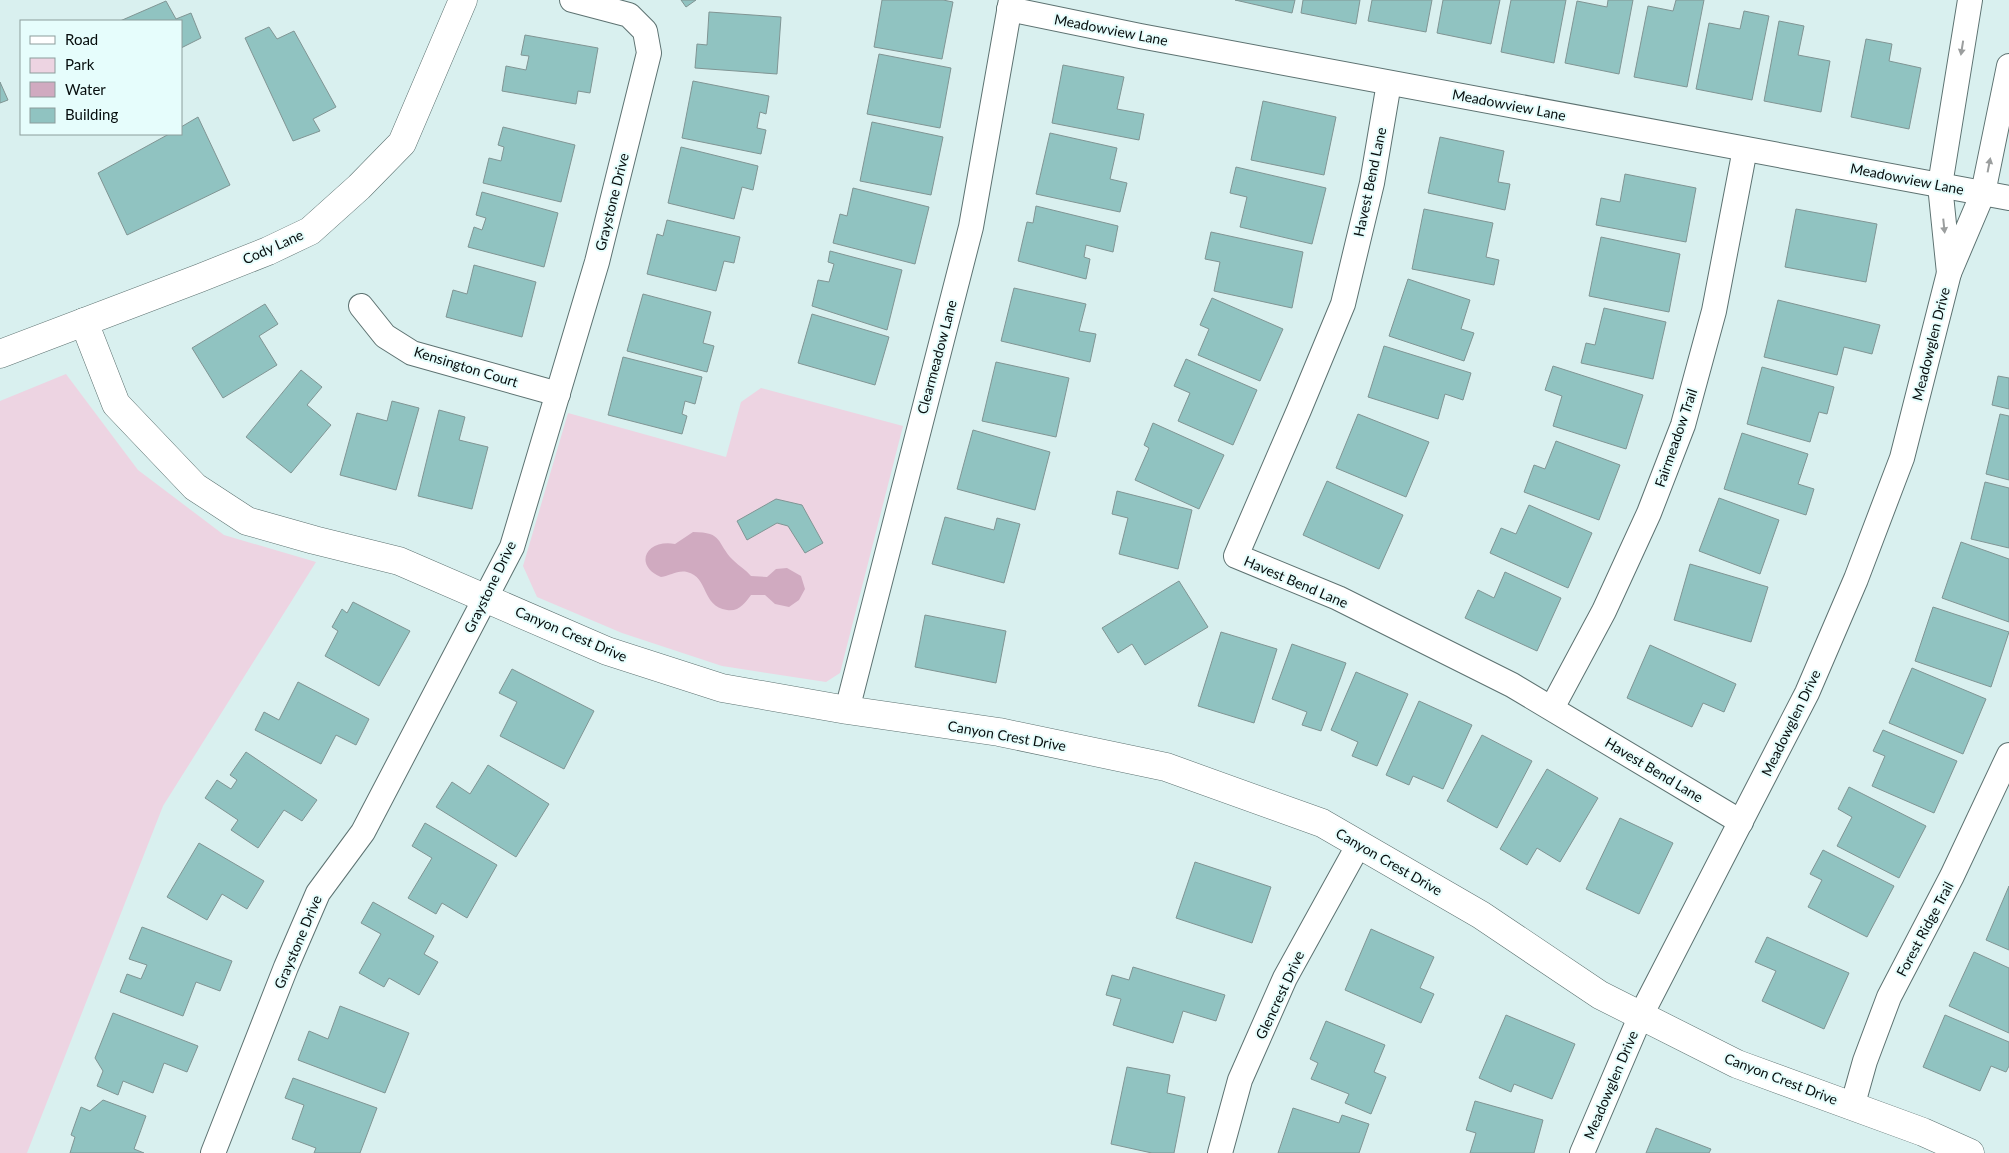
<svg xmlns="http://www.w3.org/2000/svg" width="2009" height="1153" font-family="Lato,sans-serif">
	<rect width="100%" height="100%" fill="#d9f0ef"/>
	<g fill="#edd4e2">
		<polygon points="66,374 138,470 224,535 316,562 163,806 27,1153 0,1153 0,401"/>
		<polygon points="761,388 903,426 840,673 826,682 722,666 622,633 537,597 523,566 568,413 726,457 741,402"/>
	</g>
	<path fill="#d0aac0" d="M 693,532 C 724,532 716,543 733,560 C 739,566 746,570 751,576 L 767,577 L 776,569 L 787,568 L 801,576 L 805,589 L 799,600 L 789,607 L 775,604 L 765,595 L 751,595 C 745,603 739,612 727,610 C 701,606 709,577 687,572 C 677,570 670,576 661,577 C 633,565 646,539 675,544 Z"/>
	<g fill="#90c3c1" stroke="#809594">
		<polygon points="681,0 696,0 686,7"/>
		<polygon points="882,0 943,0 953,2 942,59 874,47"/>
		<polygon points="1235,0 1295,0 1292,13"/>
		<polygon points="1303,0 1360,0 1356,24 1301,13"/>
		<polygon points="1372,0 1432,0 1426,32 1368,21"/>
		<polygon points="1443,0 1500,0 1491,44 1437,33"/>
		<polygon points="1511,0 1566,0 1554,63 1501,52"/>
		<polygon points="1608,0 1633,0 1619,74 1565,63 1577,1 1607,7"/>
		<polygon points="1676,0 1704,0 1687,87 1634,77 1648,6 1673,11"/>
		<polygon points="166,1 176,19 191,13 201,38 181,48 181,21 120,21"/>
		<polygon points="1744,11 1769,16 1752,100 1696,89 1709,23 1740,29"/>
		<polygon points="709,12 781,17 777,74 695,68 697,44 707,45"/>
		<polygon points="1779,21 1804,26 1798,55 1830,61 1821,112 1764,101"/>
		<polygon points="269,27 277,39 294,31 336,107 313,119 320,131 293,141 245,38"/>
		<polygon points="525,35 598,48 590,93 578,91 576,104 502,91 506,66 526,70 529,56 521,55"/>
		<polygon points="1866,39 1892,44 1889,61 1921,68 1909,129 1851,117"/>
		<polygon points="879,54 951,68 940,128 867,114"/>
		<polygon points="1063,65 1124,77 1117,109 1144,114 1139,140 1052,123"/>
		<polygon points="693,81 769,96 766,114 760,112 757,128 766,130 761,154 682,138"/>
		<polygon points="0,82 8,100 0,103"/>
		<polygon points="1263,101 1336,117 1324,175 1251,160"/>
		<polygon points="198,117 230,185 127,235 98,173 169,134 181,134 181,127"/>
		<polygon points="872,122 943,137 931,195 860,181"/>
		<polygon points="503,127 575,145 561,202 483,183 489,158 501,161 504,147 498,145"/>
		<polygon points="1050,133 1117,148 1110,179 1127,183 1120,212 1036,194"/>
		<polygon points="1440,137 1504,151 1498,182 1510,184 1505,210 1428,193"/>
		<polygon points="681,147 758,166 753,190 742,187 734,219 668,203"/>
		<polygon points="1236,167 1326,188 1312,244 1240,227 1247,197 1230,193"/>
		<polygon points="1625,174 1696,188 1686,242 1596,225 1601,198 1620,202"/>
		<polygon points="853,188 929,207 915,264 833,243 840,214 847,216"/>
		<polygon points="482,192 558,213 544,267 468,247 474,227 482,230 486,218 476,215"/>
		<polygon points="1036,206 1118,226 1113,252 1086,245 1084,257 1090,259 1086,279 1018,261 1027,222 1033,223"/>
		<polygon points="1424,209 1493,223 1486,257 1499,260 1494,285 1412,269"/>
		<polygon points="1796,209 1877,224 1866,282 1785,267"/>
		<polygon points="667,220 740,237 734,263 724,261 716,291 647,274 657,234 663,236"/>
		<polygon points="1211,232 1303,252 1292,308 1214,291 1220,262 1205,259"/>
		<polygon points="1601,237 1680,254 1669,312 1589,296"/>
		<polygon points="830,251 902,270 887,330 812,306 818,280 829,282 834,264 828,262"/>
		<polygon points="474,265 536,282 522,337 446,317 453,290 467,294"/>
		<polygon points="1408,279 1470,300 1461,329 1474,333 1464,361 1389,336"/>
		<polygon points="1014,288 1086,304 1079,331 1096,334 1090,362 1001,341"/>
		<polygon points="643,294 711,312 703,343 714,346 707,372 627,351"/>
		<polygon points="1212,298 1283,329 1260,381 1198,355 1209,329 1200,325"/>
		<polygon points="1778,300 1880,325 1872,354 1844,347 1837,375 1764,357"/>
		<polygon points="265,304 278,324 259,336 277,365 223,398 192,348"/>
		<polygon points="1604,308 1666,322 1653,379 1581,363 1586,343 1595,345"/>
		<polygon points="812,314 889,337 875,385 798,363"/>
		<polygon points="1384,346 1471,373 1463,400 1445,394 1438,419 1368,397"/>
		<polygon points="623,357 702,377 695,404 685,401 682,414 687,416 682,434 608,415"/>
		<polygon points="1186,359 1257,390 1233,445 1178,421 1190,393 1174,386"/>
		<polygon points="996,362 1069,378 1056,437 982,421"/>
		<polygon points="1553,366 1643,395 1626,449 1553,426 1562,396 1545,390"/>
		<polygon points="1762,367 1834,387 1827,414 1819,412 1810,442 1747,424"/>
		<polygon points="301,370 322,387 307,405 331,425 291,473 246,437"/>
		<polygon points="1998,376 2009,378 2009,409 1992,405"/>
		<polygon points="392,401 419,408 396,490 340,475 357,413 387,421"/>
		<polygon points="439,410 465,417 459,440 488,447 472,509 418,496"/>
		<polygon points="1358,414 1429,442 1406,497 1336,468"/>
		<polygon points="2000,414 2009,416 2009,480 1986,474"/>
		<polygon points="1153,423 1224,455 1199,509 1135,480 1149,448 1144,445"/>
		<polygon points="973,430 1050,452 1035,510 957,489"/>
		<polygon points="1742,433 1808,454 1798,484 1814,489 1806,515 1724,489"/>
		<polygon points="1556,441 1620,465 1599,520 1524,492 1534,465 1545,469"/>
		<polygon points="1327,481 1403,515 1379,569 1303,535"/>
		<polygon points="1985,482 2009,488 2009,548 1971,539"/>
		<polygon points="1117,491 1192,510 1178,569 1119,554 1128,518 1112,514"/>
		<polygon points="1719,498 1779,520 1760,574 1699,551"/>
		<polygon points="776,499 802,505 823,543 805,553 788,526 777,523 747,540 737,521"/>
		<polygon points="1529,505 1592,533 1568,588 1490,553 1501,528 1516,534"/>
		<polygon points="945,517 994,530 997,518 1020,524 1004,583 932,564"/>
		<polygon points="1961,542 2009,559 2009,622 1942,598"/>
		<polygon points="1690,564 1768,587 1751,642 1674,620"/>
		<polygon points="1505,572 1561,598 1537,651 1465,618 1478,590 1494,598"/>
		<polygon points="1179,581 1208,627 1145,665 1132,644 1118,653 1102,628"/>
		<polygon points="353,602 410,631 379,686 325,656 338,631 332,627 342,609 347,613"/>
		<polygon points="1933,607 2009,632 1991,687 1915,661"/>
		<polygon points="925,615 1006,631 996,683 915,667"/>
		<polygon points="1221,632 1277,649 1254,723 1198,706"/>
		<polygon points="1292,644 1346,663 1321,731 1302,725 1307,712 1272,699"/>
		<polygon points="1650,645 1736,684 1724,712 1703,703 1692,727 1627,698"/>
		<polygon points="1912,668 1986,699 1963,754 1889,723"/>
		<polygon points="512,669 594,711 564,769 500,736 517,702 499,693"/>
		<polygon points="1356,672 1408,694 1377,766 1352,756 1358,742 1331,730"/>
		<polygon points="298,682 369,719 356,745 336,735 321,764 255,730 264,712 279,720"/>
		<polygon points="1419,701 1472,725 1443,789 1413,776 1409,785 1386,775"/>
		<polygon points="1883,730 1957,761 1934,813 1872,786 1885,756 1873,751"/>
		<polygon points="1482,735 1532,761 1497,828 1447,801"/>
		<polygon points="246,752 317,800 302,821 284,810 258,848 231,830 238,820 205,798 217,780 231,789 237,780 230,775"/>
		<polygon points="488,765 549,804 516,857 436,807 452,782 470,794"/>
		<polygon points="1547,769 1598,798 1560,862 1537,848 1527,865 1500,849"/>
		<polygon points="1849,787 1926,826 1899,878 1837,846 1852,817 1838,809"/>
		<polygon points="1620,818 1673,843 1639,914 1586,889"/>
		<polygon points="425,823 497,865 467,918 442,903 436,914 408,898 432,858 412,846"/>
		<polygon points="199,843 264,881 247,909 222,894 207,920 167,897"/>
		<polygon points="1823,850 1894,886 1867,937 1808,907 1822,880 1810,874"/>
		<polygon points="1195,862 1271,887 1252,943 1176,918"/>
		<polygon points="2009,886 2009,950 1986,940"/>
		<polygon points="373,902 434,936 424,954 438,962 419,995 389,978 384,987 359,973 381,934 361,923"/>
		<polygon points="142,927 232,961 220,991 196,982 183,1016 120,992 127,974 141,979 147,965 129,959"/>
		<polygon points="1371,929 1434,957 1420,988 1434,994 1421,1023 1345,990"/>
		<polygon points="1767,937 1849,973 1824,1029 1762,1001 1776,971 1755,962"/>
		<polygon points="1974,952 2009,968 2009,1033 1949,1006"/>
		<polygon points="1133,967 1225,995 1216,1021 1183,1011 1173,1043 1113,1025 1121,999 1106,995 1112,975 1129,980"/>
		<polygon points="340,1006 409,1033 385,1093 298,1060 309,1031 328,1039"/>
		<polygon points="113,1013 198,1046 187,1072 164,1063 153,1093 123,1081 118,1095 97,1086 103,1071 95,1058"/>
		<polygon points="1506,1015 1575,1044 1552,1099 1514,1084 1511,1092 1479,1078"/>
		<polygon points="1945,1015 2009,1042 2009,1066 2006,1072 1991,1066 1980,1091 1923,1067"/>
		<polygon points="1326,1021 1385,1045 1374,1072 1386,1077 1371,1114 1345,1103 1349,1094 1311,1079 1318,1063 1310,1059"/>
		<polygon points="1127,1067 1170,1075 1167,1093 1185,1097 1174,1153 1152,1153 1111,1144"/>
		<polygon points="293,1078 377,1108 360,1153 314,1153 316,1148 292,1139 304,1105 285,1098"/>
		<polygon points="103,1100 146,1116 134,1149 144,1153 70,1153 75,1137 71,1135 81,1107 90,1111"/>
		<polygon points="1475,1101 1543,1120 1534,1153 1470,1153 1476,1133 1466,1130"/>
		<polygon points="1293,1108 1339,1123 1342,1115 1369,1124 1359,1153 1278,1153"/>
		<polygon points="1656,1128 1711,1149 1709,1153 1646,1153"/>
	</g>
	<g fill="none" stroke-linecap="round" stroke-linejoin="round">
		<g stroke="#5d7271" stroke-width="26">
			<g id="minor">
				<polyline points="1970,0 1940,185 1949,273 1983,193 2009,66"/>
				<polyline points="1009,9 1140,36 2009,198"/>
				<polyline points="1389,83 1372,183 1343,304 1299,410 1236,556 1338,598 1512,685 1741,822"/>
				<polyline points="361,306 385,336 412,353 558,394"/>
				<polyline points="1552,708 1604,611 1649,513 1683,425 1714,311 1745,149"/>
				<polyline points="847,710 971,227 1011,0"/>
				<polyline points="1852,1107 1865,1061 1889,997 1952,876 2009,755"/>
				<polyline points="213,1153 286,967 318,893 363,832 512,547 597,262 649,53 645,31 629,15 572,0"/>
				<polyline points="1220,1153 1240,1080 1285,978 1359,844"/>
				<polyline points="1582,1153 1641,1015 1807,693 1856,579 1902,458 1949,273"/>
			</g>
		</g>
		<g stroke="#5d7271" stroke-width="29">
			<g id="tertiary">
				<polyline points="84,322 116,404 195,487 247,521 314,540 399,561 607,651 722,688 847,710 999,732 1166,767 1322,823 1481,915 1600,995 1737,1064 1923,1132 1970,1153"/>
				<polyline points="0,354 200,278 268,251 310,231 359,187 402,143 463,0"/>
			</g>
		</g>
		<use href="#minor" stroke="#fff" stroke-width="24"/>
		<use href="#tertiary" stroke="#fff" stroke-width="28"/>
	</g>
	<defs><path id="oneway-solid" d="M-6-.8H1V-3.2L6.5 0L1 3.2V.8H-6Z" transform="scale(1.25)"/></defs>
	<g fill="#9b9e9e">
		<use href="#oneway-solid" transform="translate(1962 48) rotate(99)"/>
		<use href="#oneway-solid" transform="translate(1989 165) rotate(-79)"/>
		<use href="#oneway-solid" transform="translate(1944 226) rotate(84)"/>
	</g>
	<g text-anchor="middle" stroke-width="4" stroke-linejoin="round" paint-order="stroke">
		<g font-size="14" fill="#060d0d" stroke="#e6fdfc">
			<text transform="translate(1111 30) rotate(11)" y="5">Meadowview Lane</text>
			<text transform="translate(1509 105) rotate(11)" y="5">Meadowview Lane</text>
			<text transform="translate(1907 179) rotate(11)" y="5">Meadowview Lane</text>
			<text transform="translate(1370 182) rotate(-78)" y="5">Havest Bend Lane</text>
			<text transform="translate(612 202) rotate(-76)" y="5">Graystone Drive</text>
			<text transform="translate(273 247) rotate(-24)" y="5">Cody Lane</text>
			<text transform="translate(1931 344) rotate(-76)" y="5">Meadowglen Drive</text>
			<text transform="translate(937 357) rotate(-75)" y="5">Clearmeadow Lane</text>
			<text transform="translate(466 367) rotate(17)" y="5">Kensington Court</text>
			<text transform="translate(1676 438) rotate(-71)" y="5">Fairmeadow Trail</text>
			<text transform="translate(1296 582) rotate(23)" y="5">Havest Bend Lane</text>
			<text transform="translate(490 587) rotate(-64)" y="5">Graystone Drive</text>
			<text transform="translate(571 634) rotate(23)" y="5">Canyon Crest Drive</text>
			<text transform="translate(1791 723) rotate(-64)" y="5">Meadowglen Drive</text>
			<text transform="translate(1007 736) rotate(10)" y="5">Canyon Crest Drive</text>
			<text transform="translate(1654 770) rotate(31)" y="5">Havest Bend Lane</text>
			<text transform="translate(1389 862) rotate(30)" y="5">Canyon Crest Drive</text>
			<text transform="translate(1925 929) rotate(-62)" y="5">Forest Ridge Trail</text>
			<text transform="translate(298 942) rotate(-67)" y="5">Graystone Drive</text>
			<text transform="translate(1280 995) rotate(-65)" y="5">Glencrest Drive</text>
			<text transform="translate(1781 1079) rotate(21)" y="5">Canyon Crest Drive</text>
			<text transform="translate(1611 1085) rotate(-67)" y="5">Meadowglen Drive</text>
		</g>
	</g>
	<rect x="20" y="20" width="162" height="115" fill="#e6fdfc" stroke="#8c9d9c"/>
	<rect x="30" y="36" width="25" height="8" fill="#ffffff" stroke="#8c9d9c"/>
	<text x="65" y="45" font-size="15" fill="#060d0d">Road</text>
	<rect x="30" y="58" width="25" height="15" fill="#edd4e2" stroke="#8c9d9c"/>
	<text x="65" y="70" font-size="15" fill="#060d0d">Park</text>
	<rect x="30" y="82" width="25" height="15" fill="#d0aac0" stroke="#8c9d9c"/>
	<text x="65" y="95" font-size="15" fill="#060d0d">Water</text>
	<rect x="30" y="108" width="25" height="15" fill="#90c3c1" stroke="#8c9d9c"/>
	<text x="65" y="120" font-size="15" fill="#060d0d">Building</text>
</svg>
